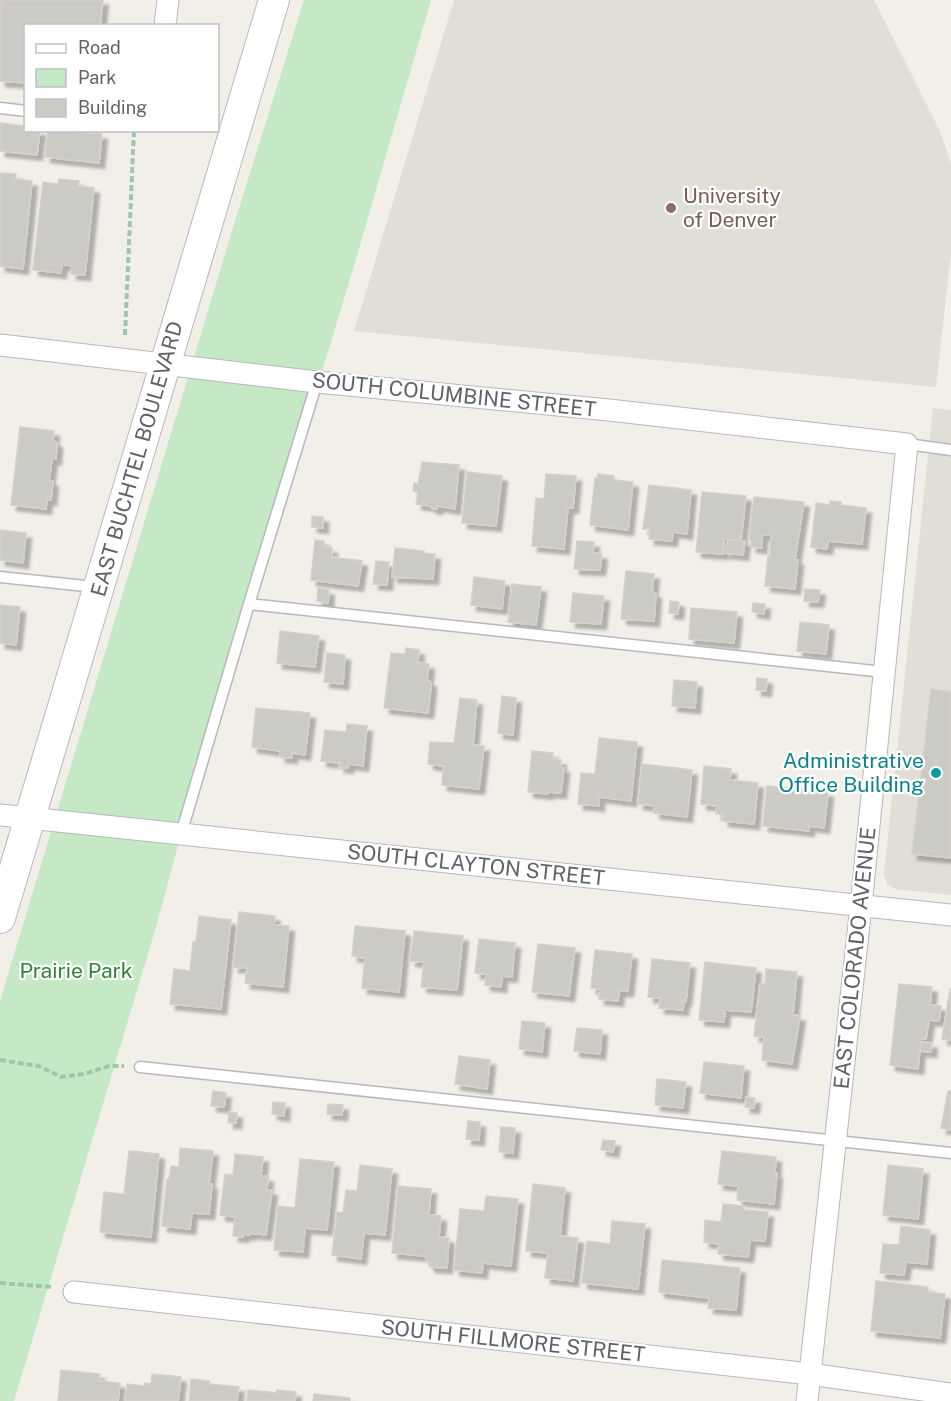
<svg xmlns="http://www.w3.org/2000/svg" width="951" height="1401" font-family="'Public Sans',sans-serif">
	<defs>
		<filter id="shadow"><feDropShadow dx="5.5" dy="5.5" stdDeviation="1.5" flood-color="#0004"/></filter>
	</defs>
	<rect width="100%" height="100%" fill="#f1efe8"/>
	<g fill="#e1ded6">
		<polygon points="454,0 874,0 940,131 951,163 951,252 936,387 354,331"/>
		<polygon points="933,408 951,410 951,895 895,889 887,884 884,874"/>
	</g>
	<polygon fill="#c5e8c5" points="304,0 431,0 351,276 181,834 156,927 14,1401 0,1401 0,1001 235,221"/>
	<g fill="#cccac5" stroke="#d6d1c6" stroke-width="1.5" filter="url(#shadow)">
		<polygon points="0,0 103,0 100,26 26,26 26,83 0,81"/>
		<polygon points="0,123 26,126 26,130 40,130 37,155 0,151"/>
		<polygon points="48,130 102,134 99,163 45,157"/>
		<polygon points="0,173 16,174 15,179 32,181 23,269 0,266"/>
		<polygon points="59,179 79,181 78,186 94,188 85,275 71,274 72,266 62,264 61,273 33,270 43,182 58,184"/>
		<polygon points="20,427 54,431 53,441 57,442 56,459 52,459 49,481 53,481 51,500 47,499 46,509 11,505"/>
		<polygon points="422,462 459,465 455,509 437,506 437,509 431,508 431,506 416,504 418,492 413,491 414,483 418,484"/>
		<polygon points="467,472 502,476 496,526 462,523"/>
		<polygon points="546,474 576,476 573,508 568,507 564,549 532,546 536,498 544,499"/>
		<polygon points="598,474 614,476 614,480 633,482 628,530 590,525 595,478 597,479"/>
		<polygon points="649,485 691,490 687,534 673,532 672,541 649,539 650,529 643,529"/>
		<polygon points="702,492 746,496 741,541 724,539 723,554 696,552"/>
		<polygon points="754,497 804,502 795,559 798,560 795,589 765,586 768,556 770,556 771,535 762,535 762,548 751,547 751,540 749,540"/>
		<polygon points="830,501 841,502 841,505 866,508 862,544 828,541 827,549 811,547 816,503 830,505"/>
		<polygon points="312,516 323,517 323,528 312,527"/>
		<polygon points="0,530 26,533 23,563 0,560"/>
		<polygon points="315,540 324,541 324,547 332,548 332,557 362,561 358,586 311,580"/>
		<polygon points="728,540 745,541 743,555 725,553"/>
		<polygon points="577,541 594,542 593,553 602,554 600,570 574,569"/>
		<polygon points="395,548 424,551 424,553 435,554 433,579 392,577"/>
		<polygon points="376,561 389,562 387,585 373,584"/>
		<polygon points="626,571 654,574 652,592 656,593 654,621 621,619"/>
		<polygon points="474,577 505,581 502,609 471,605"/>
		<polygon points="512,584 541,587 536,625 508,622"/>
		<polygon points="318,588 329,590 328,603 317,601"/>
		<polygon points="805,589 820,590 818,602 804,601"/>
		<polygon points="573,593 604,596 601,624 570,622"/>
		<polygon points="670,601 679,602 678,614 669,613"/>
		<polygon points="753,603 765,604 764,614 752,612"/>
		<polygon points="0,605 20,607 16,645 0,643"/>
		<polygon points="691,608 737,612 734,643 689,639"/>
		<polygon points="800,622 829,625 826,654 797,651"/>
		<polygon points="280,631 319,636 315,667 277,663"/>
		<polygon points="406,648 419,650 418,662 429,664 427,681 430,681 431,686 428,713 384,708 391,653 405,654"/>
		<polygon points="327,653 345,655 343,684 324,682"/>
		<polygon points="757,678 767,679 766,691 756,690"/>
		<polygon points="674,680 697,682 695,708 672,706"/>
		<polygon points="931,689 951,692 951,858 912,854"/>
		<polygon points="502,696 516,698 513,735 498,733"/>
		<polygon points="460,698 477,700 473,745 484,746 479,789 442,785 443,766 428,764 430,742 454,743"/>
		<polygon points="256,708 310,713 305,755 292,753 292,758 280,757 280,751 252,747"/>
		<polygon points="347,724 367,726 363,766 349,764 348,768 339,767 340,763 321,761 325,730 346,732"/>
		<polygon points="599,738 637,742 631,801 599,797 599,806 578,804 581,773 595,774"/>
		<polygon points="532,751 553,753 552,759 561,760 560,767 564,768 561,793 548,792 548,794 528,792"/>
		<polygon points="642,764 692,770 687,817 654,813 655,806 638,804"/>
		<polygon points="704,766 731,769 730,780 758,783 754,824 723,821 723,814 716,814 717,806 701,804"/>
		<polygon points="767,786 828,792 824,828 809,826 809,831 763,826"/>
		<polygon points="239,912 275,916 274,925 289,926 283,987 245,983 247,968 233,967"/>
		<polygon points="199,916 231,920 221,1009 170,1004 174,969 190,971 193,942 196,942"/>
		<polygon points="355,926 405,931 399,992 362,988 365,958 352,956"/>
		<polygon points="414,931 463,936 457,990 421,987 424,962 410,961"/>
		<polygon points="479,939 515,943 512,977 502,976 501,987 485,985 486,974 475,973"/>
		<polygon points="538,944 575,948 569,996 532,992"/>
		<polygon points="595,950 632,954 628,991 619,991 618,1001 599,999 600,989 591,988"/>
		<polygon points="652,959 690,963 686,1001 684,1000 683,1010 659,1008 660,998 648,997"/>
		<polygon points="705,962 756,968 751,1012 725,1010 724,1022 699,1020"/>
		<polygon points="766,969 797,972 793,1015 800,1016 792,1064 762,1060 764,1037 754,1036 760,984 765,984"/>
		<polygon points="899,984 932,987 930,1005 941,1006 939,1021 929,1020 926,1039 921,1039 918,1069 890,1065"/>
		<polygon points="950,989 951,989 951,1040 942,1039"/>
		<polygon points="522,1021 545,1023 542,1052 519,1049"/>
		<polygon points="577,1028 602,1030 600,1054 574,1051"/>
		<polygon points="921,1042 932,1043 931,1052 920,1051"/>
		<polygon points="459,1056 490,1060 487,1089 455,1084"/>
		<polygon points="704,1062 744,1066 741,1098 700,1093"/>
		<polygon points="657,1079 686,1082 683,1108 655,1105"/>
		<polygon points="213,1091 226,1093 224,1107 211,1106"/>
		<polygon points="948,1091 951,1091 951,1130 941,1128"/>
		<polygon points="746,1097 755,1098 754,1108 745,1107"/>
		<polygon points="273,1102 285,1103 284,1116 272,1114"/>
		<polygon points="328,1104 343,1105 342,1115 327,1114"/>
		<polygon points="229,1112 237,1113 236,1123 228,1123"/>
		<polygon points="468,1121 480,1122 479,1140 466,1139"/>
		<polygon points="501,1127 515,1128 513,1153 499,1152"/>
		<polygon points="603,1140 615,1141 613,1152 601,1150"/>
		<polygon points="180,1148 213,1151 209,1184 212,1184 209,1214 192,1213 190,1229 162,1226 167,1179 169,1179 171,1166 179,1167"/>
		<polygon points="129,1151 159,1154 151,1237 100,1232 104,1192 124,1194"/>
		<polygon points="722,1151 776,1157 775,1173 777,1173 774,1204 737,1200 738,1186 718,1184"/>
		<polygon points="235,1154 263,1157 261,1176 268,1177 267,1190 272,1190 266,1235 250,1233 250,1235 243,1234 243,1237 233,1236 235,1217 220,1215 225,1174 233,1175"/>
		<polygon points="300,1159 334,1162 327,1230 305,1228 303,1252 274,1250 278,1206 295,1208"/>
		<polygon points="360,1165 392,1169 385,1235 364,1233 361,1259 332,1255 337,1212 343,1213 346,1190 357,1191"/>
		<polygon points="888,1165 923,1169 918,1219 883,1215"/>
		<polygon points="533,1184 565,1188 560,1236 578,1238 573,1281 545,1278 548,1253 526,1251"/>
		<polygon points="398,1186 431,1189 429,1215 441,1216 439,1237 449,1238 447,1268 430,1267 425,1256 392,1253"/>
		<polygon points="486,1196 518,1199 511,1266 483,1263 482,1273 454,1270 460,1209 484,1211"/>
		<polygon points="723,1204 744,1206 743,1210 768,1212 765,1241 750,1240 748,1257 718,1254 719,1244 704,1242 705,1220 721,1222"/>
		<polygon points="612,1221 645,1224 638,1289 582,1283 587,1241 610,1244"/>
		<polygon points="901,1226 930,1230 927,1264 906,1262 904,1275 880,1273 883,1244 899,1245"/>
		<polygon points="662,1260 740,1268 736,1310 708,1308 709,1298 659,1292"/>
		<polygon points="876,1281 928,1287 928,1292 945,1294 940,1338 871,1331"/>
		<polygon points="61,1370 100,1374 99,1381 120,1383 118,1401 58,1401"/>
		<polygon points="152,1374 181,1377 178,1401 125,1401 127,1384 145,1386 145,1383 151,1384"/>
		<polygon points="191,1379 209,1381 209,1384 239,1387 237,1401 189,1401"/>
		<polygon points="248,1390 277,1393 277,1390 296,1392 295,1401 247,1401"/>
		<polygon points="314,1394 350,1398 350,1401 313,1401"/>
	</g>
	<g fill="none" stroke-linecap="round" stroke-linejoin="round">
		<g stroke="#b5b8bc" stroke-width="13">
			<g id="service">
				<polyline points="0,108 26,111"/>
				<polyline points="907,444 951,450"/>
				<polyline points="0,577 95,587"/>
				<polyline points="249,604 884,672"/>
				<polyline points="181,834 249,604 317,382"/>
				<polyline points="140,1067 951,1153"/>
			</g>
		</g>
		<g stroke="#b5b8bc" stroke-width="23">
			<g id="minor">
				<polyline points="165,26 168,0"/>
				<polyline points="0,345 317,382 609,410 907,444 861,906 807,1401"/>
				<polyline points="0,815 951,915"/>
				<polyline points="74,1292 810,1374 951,1394"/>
			</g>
		</g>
		<g stroke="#b6babf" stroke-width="32">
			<polyline id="secondary" points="0,918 274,0"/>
		</g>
		<g stroke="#9cc7a9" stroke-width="4" stroke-dasharray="6 3" stroke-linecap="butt">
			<polyline points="125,335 134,130"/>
			<polyline points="0,1060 39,1066 61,1077 84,1074 109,1066 124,1066"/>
			<polyline points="0,1283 53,1287"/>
		</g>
		<use href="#service" stroke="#fff" stroke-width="10"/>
		<use href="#minor" stroke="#fff" stroke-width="21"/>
		<use href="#secondary" stroke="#fff" stroke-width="30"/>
	</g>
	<circle fill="#8d6e63" stroke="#fff" stroke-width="2" cx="671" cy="208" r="6"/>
	<circle fill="#0f9aa8" stroke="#fff" stroke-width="2" cx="936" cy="773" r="6"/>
	<g text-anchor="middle" stroke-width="4.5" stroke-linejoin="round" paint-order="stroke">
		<g font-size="21" fill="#785e54" stroke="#fff" text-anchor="start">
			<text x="683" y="203">University<tspan x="683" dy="24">of Denver</tspan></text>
		</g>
		<g font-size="21" fill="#5f6368" stroke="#fff">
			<text transform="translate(454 395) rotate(6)" y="7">SOUTH COLUMBINE STREET</text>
			<text transform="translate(137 459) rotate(-74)" y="7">EAST BUCHTEL BOULEVARD</text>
			<text transform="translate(476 865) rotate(6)" y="7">SOUTH CLAYTON STREET</text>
			<text transform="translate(855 958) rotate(-84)" y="7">EAST COLORADO AVENUE</text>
			<text transform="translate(513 1341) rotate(6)" y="7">SOUTH FILLMORE STREET</text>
		</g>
		<g font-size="21" fill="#0d838f" stroke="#fff" text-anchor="end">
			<text x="924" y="768">Administrative<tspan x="924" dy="24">Office Building</tspan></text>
		</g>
		<g font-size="21" fill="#348238" stroke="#fff">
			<text x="76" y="978">Prairie Park</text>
		</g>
	</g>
	<rect x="24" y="24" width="195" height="108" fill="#ffffff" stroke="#bfc1c3" stroke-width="1.5"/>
	<rect x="36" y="44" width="30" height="9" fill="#ffffff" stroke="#bfc1c3" stroke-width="1.5"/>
	<text x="78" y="54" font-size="18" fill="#5f6368">Road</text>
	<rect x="36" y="69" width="30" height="18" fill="#c5e8c5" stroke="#bfc1c3" stroke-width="1.5"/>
	<text x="78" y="84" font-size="18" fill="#5f6368">Park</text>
	<rect x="36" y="99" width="30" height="18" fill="#cccac5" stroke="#bfc1c3" stroke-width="1.5"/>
	<text x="78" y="114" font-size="18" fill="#5f6368">Building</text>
</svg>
